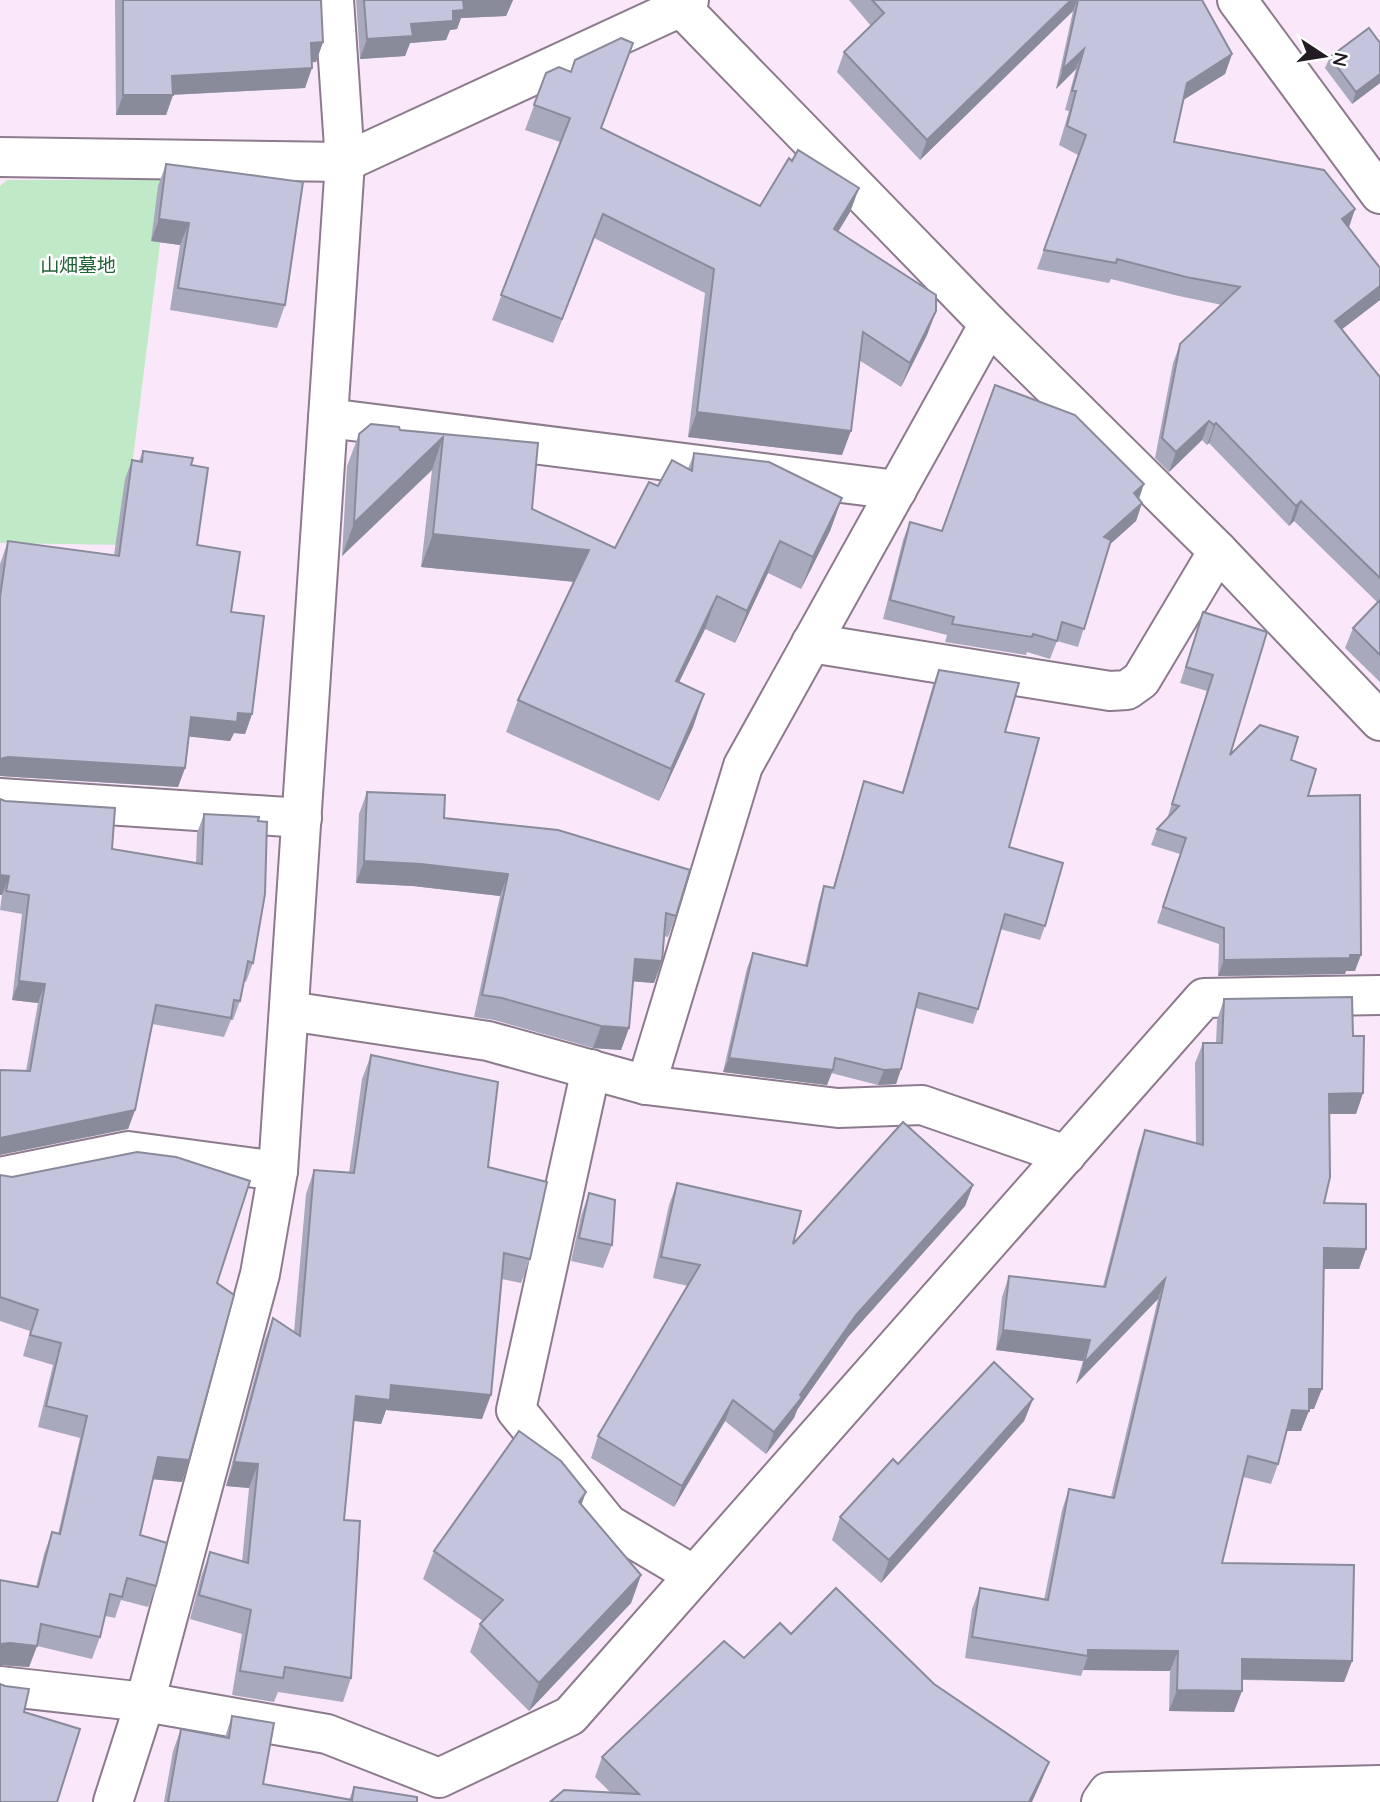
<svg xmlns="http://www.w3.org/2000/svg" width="1380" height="1802" font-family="Quicksand,'Noto Sans JP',sans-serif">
	<rect width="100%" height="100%" fill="#fae8fa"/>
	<polygon fill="#c0e9c8" points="7,180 168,180 122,545 0,543 0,186"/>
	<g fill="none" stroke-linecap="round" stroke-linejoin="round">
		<g stroke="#8c7b8c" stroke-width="42">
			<g id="street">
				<polyline points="681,7 989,324 1218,551 1380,721"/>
				<polyline points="0,157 345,162 681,7 689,0"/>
				<polyline points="328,418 897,490"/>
				<polyline points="811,643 1110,691 1127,690 1141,680 1218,551"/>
				<polyline points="0,798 302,818"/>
				<polyline points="289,1011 488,1041 646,1085 838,1108 922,1105 1066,1155"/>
				<polyline points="591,1069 516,1410 608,1524 694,1575"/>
				<polyline points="646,1085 743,766 989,324"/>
				<polyline points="0,1177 128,1151 278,1171"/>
				<polyline points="0,1686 145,1702 327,1734 439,1778 570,1716 1204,998 1380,995"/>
				<polyline points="113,1802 145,1702 260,1274 278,1171 345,162 334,0"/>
				<polyline points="1101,1802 1108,1792 1380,1785"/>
			</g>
		</g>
		<g stroke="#8c7b8c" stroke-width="42">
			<polyline id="secondary" points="1237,0 1380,194"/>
		</g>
		<use href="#street" stroke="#fff" stroke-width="38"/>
		<use href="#secondary" stroke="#fff" stroke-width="38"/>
	</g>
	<g fill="#a9a9bd">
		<polygon points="115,0 321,0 323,42 316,62 312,62 305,88 173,95 166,115 116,115"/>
		<polygon points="356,0 513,0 506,16 461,18 457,29 450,30 446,40 410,43 405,56 360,59"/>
		<polygon points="849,0 1202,0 1232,54 1225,74 1183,100 1174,142 1355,209 1349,228 1380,268 1380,300 1342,329 1380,377 1380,682 1345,648 1353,628 1378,603 1294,521 1289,526 1209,443 1207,445 1202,440 1169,472 1155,458 1173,363 1180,344 1222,305 1179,296 1111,279 1109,283 1037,269 1078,155 1059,145 1069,111 1065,110 1076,69 1056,89 1073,11 920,160 837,72 844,52 871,26"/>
		<polygon points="1380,43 1380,83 1352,104 1325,68 1330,57"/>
		<polygon points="546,73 601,128 760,206 792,161 859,188 850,212 838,232 936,311 927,335 901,387 859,360 842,455 688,437 705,293 594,238 553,343 492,320 560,142 525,130"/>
		<polygon points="166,164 285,305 277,328 170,310 180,245 151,241 158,186"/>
		<polygon points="400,430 538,443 532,509 615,548 658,486 688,469 694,453 842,498 830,531 801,589 768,573 735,643 705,629 679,682 704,694 693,727 659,801 506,732 518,700 574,582 421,567 432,470 342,556 347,466 359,434"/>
		<polygon points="143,451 191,465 197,545 231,612 252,714 245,734 234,733 230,741 189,736 185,768 178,787 0,776 0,564 8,541 114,555 125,479 132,460 139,461"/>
		<polygon points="1139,499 1142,503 1136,521 1110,544 1078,647 1057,641 1050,659 1027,652 1026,655 945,642 947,635 883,619 903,540 910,522 942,531"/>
		<polygon points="1203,612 1230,755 1291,760 1308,796 1355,971 1346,971 1345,974 1218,976 1219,944 1157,923 1180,854 1151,845 1157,829 1167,819 1207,691 1180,683"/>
		<polygon points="939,670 1005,732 1009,847 1045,926 1040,940 1000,929 978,1009 973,1024 916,1008 901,1069 896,1084 878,1085 831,1073 827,1085 723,1072 747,968 753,953 805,965 819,901 824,886 833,888 859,796 864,781 902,792 933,685"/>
		<polygon points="367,792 444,818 676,916 668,937 664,936 662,961 654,983 633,981 629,1028 621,1050 593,1048 494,1020 474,1017 500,896 413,886 356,883 359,814"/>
		<polygon points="0,799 112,849 196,863 197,833 204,814 253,963 246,982 244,981 240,1001 233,1020 231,1020 224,1037 152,1024 135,1110 128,1129 26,1071 38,1003 12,1000 22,914 0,910 2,895 0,895"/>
		<polygon points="1224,999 1353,1036 1363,1093 1356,1114 1329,1114 1324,1203 1366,1249 1359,1269 1324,1269 1314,1409 1309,1409 1301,1431 1287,1431 1278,1464 1271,1484 1243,1477 1222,1563 1352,1661 1344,1682 1242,1680 1234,1712 1169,1711 1170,1671 1083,1670 1081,1676 965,1658 972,1609 980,1588 1044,1600 1062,1510 1069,1489 1111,1497 1158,1299 1076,1384 1083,1361 996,1350 1002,1297 1009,1276 1103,1286 1138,1150 1145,1130 1196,1143 1195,1063 1203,1043 1216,1043 1217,1020"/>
		<polygon points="371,1055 488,1167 530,1259 521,1283 502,1279 482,1419 386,1410 381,1424 354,1421 344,1520 351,1678 343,1702 278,1692 274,1702 232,1695 242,1634 190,1619 201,1577 210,1552 242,1562 249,1488 226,1486 264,1342 273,1318 294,1332 306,1194 314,1170 349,1173 362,1079"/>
		<polygon points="0,1175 217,1283 189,1460 182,1482 153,1479 140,1535 156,1586 148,1607 121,1600 115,1618 105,1616 100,1637 92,1659 37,1646 29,1667 0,1665 0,1580 36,1587 44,1554 52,1532 58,1534 80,1438 38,1427 53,1365 23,1356 30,1331 0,1321"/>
		<polygon points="677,1183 793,1244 973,1185 965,1206 848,1337 797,1410 794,1418 766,1454 725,1421 674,1507 591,1458 598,1436 688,1286 653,1278 669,1205"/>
		<polygon points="589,1193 612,1245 603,1268 571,1261 581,1216"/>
		<polygon points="1033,1399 1024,1421 881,1583 832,1540 840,1517 898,1464"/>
		<polygon points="581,1506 641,1575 631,1603 529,1711 470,1652 480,1624 483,1621 423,1579 434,1551"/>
		<polygon points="791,1634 934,1684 1049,1762 1041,1782 550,1802 610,1792 595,1777 602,1757 744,1658"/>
		<polygon points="232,1716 263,1784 349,1800 354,1787 417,1802 164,1802 173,1751 181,1729 225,1737"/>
	</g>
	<g fill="#898a9a">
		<polygon points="462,0 513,0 506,16 461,18 457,29 450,30 446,40 410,43 405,56 360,59 367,39 411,24"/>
		<polygon points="1071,0 1077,0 1073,11 920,160 927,140"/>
		<polygon points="323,42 316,62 304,63 311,43"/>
		<polygon points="1084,49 1076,69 1056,89 1063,69"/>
		<polygon points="1232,54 1225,74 1180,102 1187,83"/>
		<polygon points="312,68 305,88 165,95 172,76"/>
		<polygon points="1380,74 1380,83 1352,104 1356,92"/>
		<polygon points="123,95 173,95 166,115 116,115"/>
		<polygon points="859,188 850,212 825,253 834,229"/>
		<polygon points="1355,209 1348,229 1342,219"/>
		<polygon points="603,214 594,238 553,343 562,319"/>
		<polygon points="159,219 189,223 180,245 151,241"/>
		<polygon points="1380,286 1380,300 1328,340 1335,321"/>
		<polygon points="936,311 927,335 901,387 910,363"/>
		<polygon points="697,412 851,431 842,455 688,437"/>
		<polygon points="1209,421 1202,440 1169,472 1176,452"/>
		<polygon points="1216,423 1209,443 1207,445 1214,425"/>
		<polygon points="443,437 432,470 342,556 354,523"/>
		<polygon points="1144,484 1138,502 1134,493"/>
		<polygon points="842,498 830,531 801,589 813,557"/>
		<polygon points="1301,501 1294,521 1289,526 1296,506"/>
		<polygon points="1142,503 1136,521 1097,556 1104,537"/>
		<polygon points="433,534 589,550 577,582 421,567"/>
		<polygon points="780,541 768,573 735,643 747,611"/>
		<polygon points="717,596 705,629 664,713 676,681"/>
		<polygon points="704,694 693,727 659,801 671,769"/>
		<polygon points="238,713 252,714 245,734 234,733 230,741 184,736 191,717"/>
		<polygon points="8,757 185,768 178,787 0,776 0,759"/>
		<polygon points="364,861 421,864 508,874 500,896 413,886 356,883"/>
		<polygon points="0,875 9,876 2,895 0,895"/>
		<polygon points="1350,955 1361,955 1355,971 1346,971 1345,974 1218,976 1224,960"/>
		<polygon points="635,959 662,961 654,983 627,981"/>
		<polygon points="19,981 45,984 38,1003 12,1000"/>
		<polygon points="601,1026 629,1028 621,1050 593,1048"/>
		<polygon points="729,1058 833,1070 827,1085 723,1072"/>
		<polygon points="901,1069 896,1084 878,1085 884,1070"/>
		<polygon points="1363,1093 1356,1114 1321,1114 1329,1094"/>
		<polygon points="135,1110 128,1129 0,1155 0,1138"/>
		<polygon points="973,1185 965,1206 848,1337 797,1410 794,1418 766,1454 774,1432 856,1315"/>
		<polygon points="1324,1248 1366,1249 1359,1269 1316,1269"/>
		<polygon points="1165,1279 1158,1299 1076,1384 1084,1363"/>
		<polygon points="1003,1330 1090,1340 1083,1361 996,1350"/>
		<polygon points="391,1385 491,1395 482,1419 386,1410 381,1424 347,1420 356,1396"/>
		<polygon points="1309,1389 1322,1389 1314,1409 1301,1409"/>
		<polygon points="1033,1399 1024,1421 881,1583 889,1560"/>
		<polygon points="733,1400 725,1421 674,1507 682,1486"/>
		<polygon points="1292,1410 1309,1411 1301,1431 1284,1431"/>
		<polygon points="158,1457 189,1460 182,1482 150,1479"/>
		<polygon points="234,1462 258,1464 249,1488 226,1486"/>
		<polygon points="586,1492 576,1520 579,1502"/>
		<polygon points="641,1575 631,1603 529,1711 539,1683"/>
		<polygon points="10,1643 37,1646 29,1667 0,1665 0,1644"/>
		<polygon points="1088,1650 1178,1651 1170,1671 1083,1670 1088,1656"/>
		<polygon points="1242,1659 1352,1661 1344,1682 1235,1679"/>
		<polygon points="1177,1690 1242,1691 1234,1712 1169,1711"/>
		<polygon points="1049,1762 1041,1782 1032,1802 1029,1802"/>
	</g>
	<g fill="#c4c5dc" stroke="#898a9a" stroke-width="2">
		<polygon points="123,0 321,0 323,42 311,43 312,68 172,76 173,95 123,95"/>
		<polygon points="364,0 463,0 464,10 453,11 453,21 411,24 413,36 367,39"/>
		<polygon points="872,0 1071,0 927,140 844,52 884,13"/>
		<polygon points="1078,0 1202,0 1232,54 1187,83 1174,142 1324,170 1355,209 1342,219 1380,268 1380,286 1335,321 1380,377 1380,578 1301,501 1296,506 1216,423 1214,425 1209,421 1176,452 1162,438 1180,344 1240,287 1186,277 1117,259 1116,263 1044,250 1086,135 1067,126 1076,91 1072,91 1084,49 1063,69"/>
		<polygon points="1369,28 1380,43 1380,74 1356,92 1330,57"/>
		<polygon points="621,38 633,43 601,128 760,206 789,158 792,161 798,150 859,188 834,229 936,295 936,311 910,363 863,332 851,431 697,412 714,269 603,214 562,319 501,295 570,118 534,105 546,73 559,67 571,72 575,60"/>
		<polygon points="166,164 303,182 285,305 178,288 189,223 159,219"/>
		<polygon points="995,385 1075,415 1144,484 1134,493 1142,503 1104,537 1111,540 1084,629 1062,622 1057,641 1033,634 1032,637 952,624 954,617 890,600 910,522 942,531"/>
		<polygon points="371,424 399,427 400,430 538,443 532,509 615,548 649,482 658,486 672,460 692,471 694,453 769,462 842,498 813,557 780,541 747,611 717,596 676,681 704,694 671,769 518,700 589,550 433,534 443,437 354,523 359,434"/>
		<polygon points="143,451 193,458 191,465 208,468 197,545 240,552 231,612 264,616 252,714 238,713 237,722 191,717 185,768 8,757 0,759 0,597 8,541 119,556 132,460 142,462"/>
		<polygon points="1380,600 1380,655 1353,628"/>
		<polygon points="1203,612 1267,632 1230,755 1260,725 1298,737 1291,760 1316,769 1308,796 1360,795 1361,955 1350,955 1350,958 1224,960 1224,928 1163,907 1186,838 1157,829 1179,806 1172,804 1213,675 1186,667"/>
		<polygon points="939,670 1019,683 1005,732 1039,738 1009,847 1063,863 1045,926 1005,914 978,1009 919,993 901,1069 884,1070 835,1058 833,1070 729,1058 753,953 807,966 824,886 834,888 864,781 903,793"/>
		<polygon points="367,792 445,795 444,818 558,830 690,870 676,916 666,913 662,961 635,959 629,1028 601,1026 502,998 482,995 508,874 421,864 364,861"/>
		<polygon points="0,799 5,801 115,808 112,849 202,864 204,814 259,817 258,821 267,822 265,894 253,963 248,961 240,1001 234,1000 231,1018 156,1005 135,1110 0,1138 0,1070 30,1071 45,984 19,981 29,895 6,891 9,876 0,875"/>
		<polygon points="1352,997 1353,1036 1364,1036 1363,1093 1329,1094 1330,1177 1324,1203 1366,1204 1366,1249 1324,1248 1322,1389 1309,1389 1309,1411 1292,1410 1278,1464 1248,1456 1222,1563 1354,1565 1352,1661 1242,1659 1242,1691 1177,1690 1178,1651 1088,1650 1088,1656 972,1637 980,1588 1048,1600 1069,1489 1114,1498 1165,1279 1084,1363 1090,1340 1003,1330 1009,1276 1105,1287 1145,1130 1203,1145 1203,1043 1222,1043 1224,999"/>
		<polygon points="371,1055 498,1082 488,1167 547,1182 530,1259 504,1253 491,1395 391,1385 390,1400 356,1396 344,1520 360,1521 351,1678 285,1667 283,1678 240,1671 251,1610 199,1595 210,1552 248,1563 258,1464 234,1462 273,1318 300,1336 314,1170 354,1173"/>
		<polygon points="903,1122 973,1185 856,1315 800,1395 802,1397 774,1432 733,1400 682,1486 598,1436 700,1265 661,1257 677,1183 801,1211 793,1244"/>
		<polygon points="137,1152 176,1157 250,1181 217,1283 234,1295 189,1460 158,1457 140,1535 167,1543 156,1586 127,1578 122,1597 110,1594 100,1637 41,1624 37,1646 10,1643 0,1644 0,1580 38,1587 52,1532 60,1534 87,1416 46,1406 61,1343 30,1335 38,1310 0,1297 0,1175 12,1177"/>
		<polygon points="589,1193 615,1200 612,1245 579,1238"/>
		<polygon points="994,1362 1033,1399 889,1560 840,1517 893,1459 898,1464"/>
		<polygon points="519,1431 561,1461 586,1492 579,1502 641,1575 539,1683 480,1624 503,1600 434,1551"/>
		<polygon points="836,1588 934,1684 1049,1762 1029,1802 550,1802 564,1790 639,1794 602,1757 724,1641 744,1658 780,1623 791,1634"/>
		<polygon points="0,1684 5,1686 29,1689 24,1712 80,1729 57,1802 0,1802"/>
		<polygon points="232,1716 274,1723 263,1784 352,1800 354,1787 417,1797 417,1802 168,1802 181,1729 229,1738"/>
	</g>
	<g text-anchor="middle" stroke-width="5" stroke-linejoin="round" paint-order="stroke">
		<g font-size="19" fill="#206235" stroke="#fff">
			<text x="78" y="272">山畑墓地</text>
		</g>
	</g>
	<g transform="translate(1324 56) rotate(102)" stroke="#ffffff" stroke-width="5" paint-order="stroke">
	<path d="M0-5L12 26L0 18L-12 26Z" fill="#221b22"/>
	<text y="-10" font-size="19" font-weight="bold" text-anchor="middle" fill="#221b22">N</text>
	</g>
</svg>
